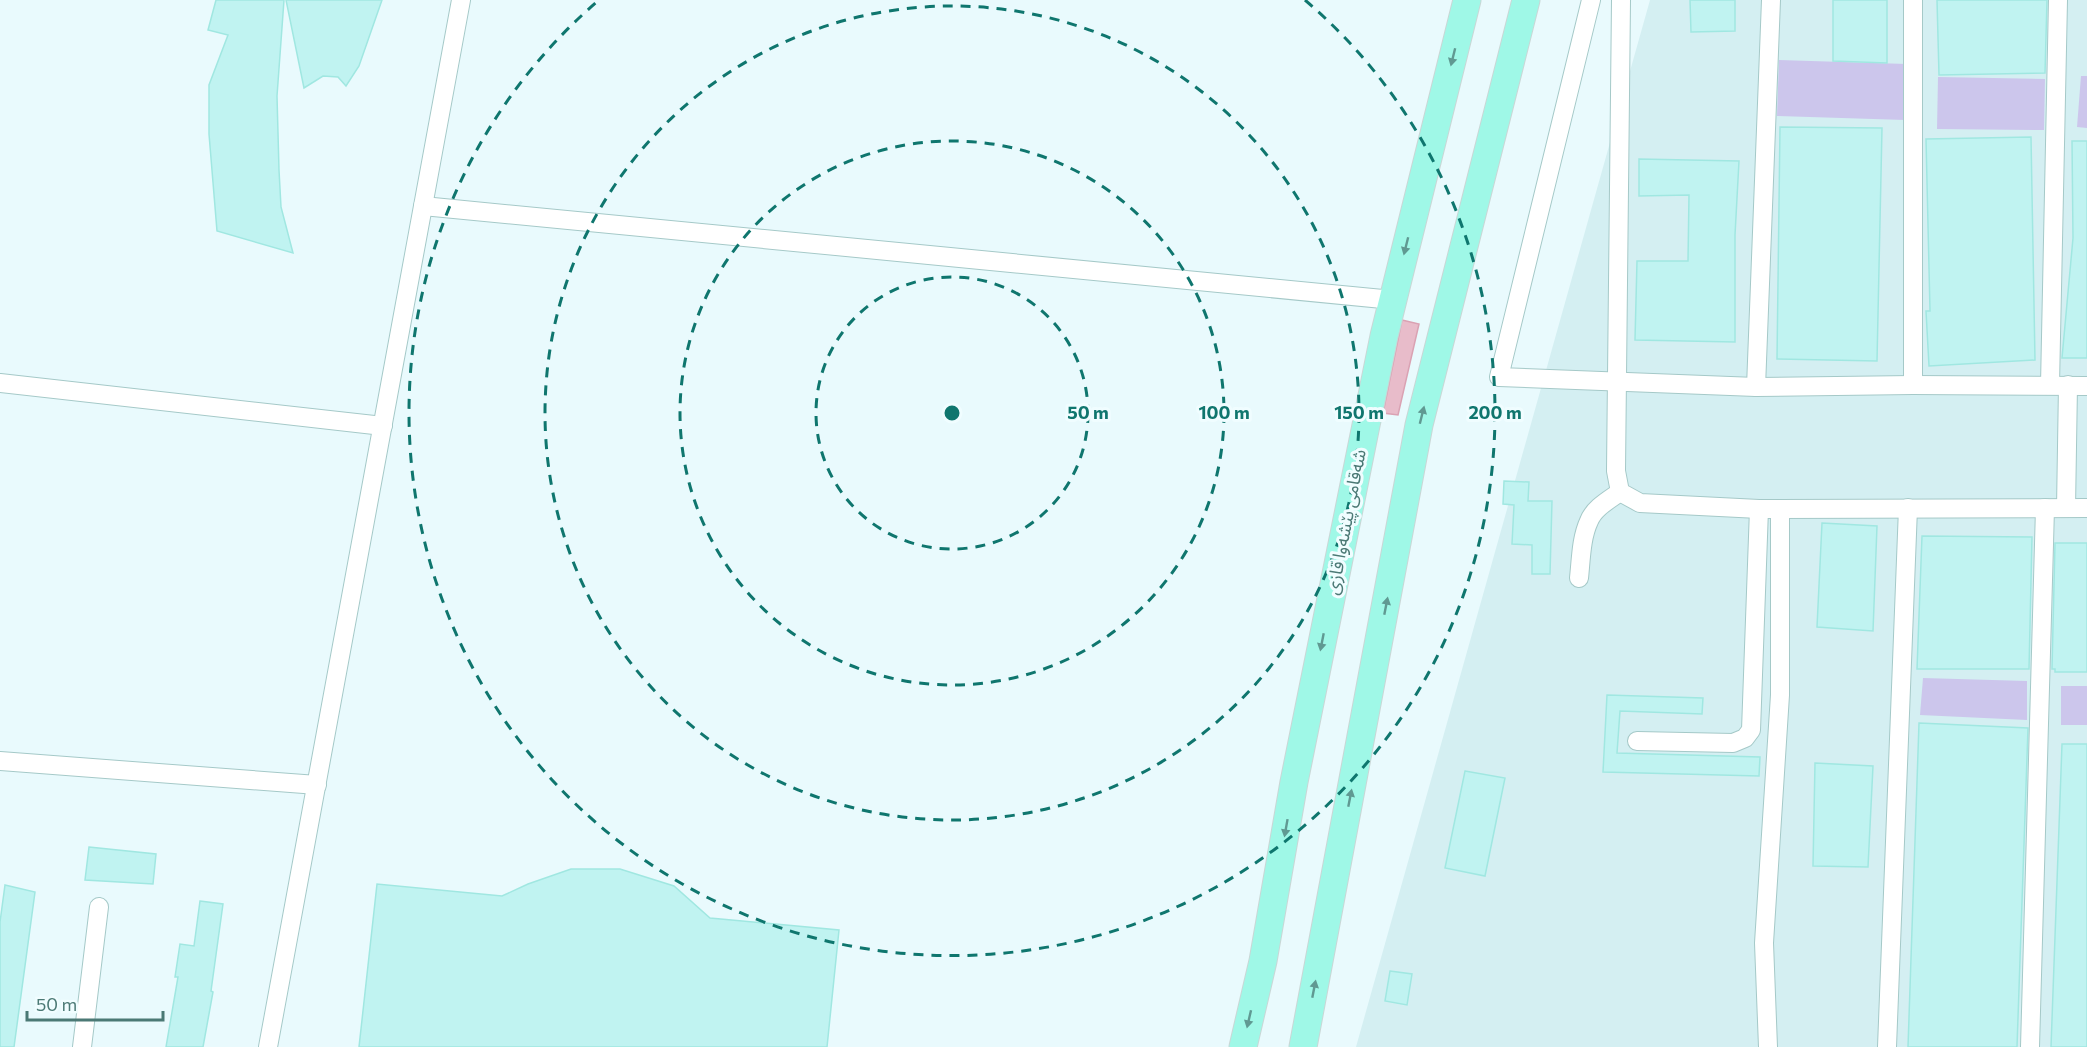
<svg xmlns="http://www.w3.org/2000/svg" width="2087" height="1047" font-family="Commissioner,'Noto Sans Arabic',sans-serif">
	<rect width="100%" height="100%" fill="#e9fafd"/>
	<polygon fill="#d4eff2" points="1650,0 2087,0 2087,1047 1356,1047"/>
	<g fill="#ccc6ec">
		<polygon points="1779,60 1907,64 1905,120 1777,116"/>
		<polygon points="2081,76 2087,76 2087,128 2077,127"/>
		<polygon points="1938,77 2045,79 2044,130 1937,129"/>
		<polygon points="1923,678 2027,681 2027,720 1920,715"/>
		<rect x="2061" y="686" width="26" height="39"/>
	</g>
	<polygon fill="#e8bcca" stroke="#daa2b3" stroke-width="1.5" points="1402,320 1419,324 1398,415 1383,413"/>
	<g fill="#c0f3f1" stroke="#a0e7e1" stroke-width="1.5">
		<polygon points="216,0 284,0 277,96 279,170 281,207 293,253 217,231 209,134 209,85 228,35 208,30"/>
		<polygon points="286,0 382,0 359,66 346,86 338,77 323,76 304,88"/>
		<polygon points="1690,0 1735,0 1735,31 1691,32"/>
		<polygon points="1833,0 1887,0 1887,63 1833,61"/>
		<polygon points="1937,0 2047,0 2045,73 1939,75"/>
		<polygon points="1780,127 1882,128 1877,361 1777,359"/>
		<polygon points="2031,137 2035,360 1929,366 1926,311 1930,311 1926,139"/>
		<polygon points="2072,141 2087,141 2087,358 2062,358 2073,238"/>
		<polygon points="1639,159 1739,161 1735,235 1735,342 1635,340 1637,261 1688,261 1689,195 1639,196"/>
		<polygon points="1504,481 1529,482 1528,501 1552,501 1550,574 1532,574 1532,545 1512,544 1514,505 1503,504"/>
		<polygon points="1822,523 1877,526 1873,631 1817,627"/>
		<polygon points="1922,536 2032,537 2029,669 1917,669"/>
		<polygon points="2055,543 2087,543 2087,672 2055,672 2055,669 2052,669"/>
		<polygon points="1607,695 1703,698 1702,714 1620,711 1617,753 1760,757 1759,776 1603,772"/>
		<polygon points="1919,723 2028,728 2017,1047 1908,1047"/>
		<polygon points="2062,744 2087,744 2087,1047 2051,1047"/>
		<polygon points="1815,763 1873,766 1868,867 1813,866"/>
		<polygon points="1465,771 1505,778 1485,876 1445,868"/>
		<polygon points="89,847 156,854 153,884 85,880"/>
		<polygon points="571,869 620,869 674,886 710,918 839,930 827,1047 359,1047 377,884 502,896 528,884"/>
		<polygon points="5,885 35,892 14,1047 0,1047 0,922"/>
		<polygon points="200,901 223,904 211,991 213,992 203,1047 166,1047 178,977 175,977 180,944 194,946"/>
		<polygon points="1390,971 1412,974 1407,1005 1385,1001"/>
	</g>
	<g fill="none" stroke-linecap="round" stroke-linejoin="round">
		<g stroke="#a5c9c8" stroke-width="20">
			<g id="minor">
				<polyline points="1591,0 1499,377 1756,387 1913,385 2087,386"/>
				<polyline points="1621,0 1616,471 1620,492 1640,503 1759,509 2087,508"/>
				<polyline points="423,206 1393,300"/>
				<polyline points="0,383 383,426"/>
				<polyline points="1913,385 1913,0"/>
				<polyline points="2050,385 2058,0"/>
				<polyline points="1756,387 1771,0"/>
				<polyline points="2066,508 2068,385"/>
				<path d="M 1579,578 C 1581,560 1581,538 1589,521 C 1594,508 1609,500 1620,492"/>
				<polyline points="1637,741 1733,743 1745,738 1751,730 1759,509"/>
				<polyline points="0,761 317,785"/>
				<polyline points="82,1047 99,907"/>
				<polyline points="268,1047 461,0"/>
				<polyline points="1768,1047 1764,943 1780,695 1780,509"/>
				<polyline points="1887,1047 1908,508"/>
				<polyline points="2030,1047 2045,508"/>
			</g>
		</g>
		<g stroke="#c9d7d6" stroke-width="29">
			<g id="highway">
				<polyline points="1243,1047 1263,961 1294,782 1384,336 1467,0"/>
				<polyline points="1303,1047 1419,425 1526,0"/>
			</g>
		</g>
		<use href="#minor" stroke="#fff" stroke-width="18"/>
		<use href="#highway" stroke="#9ff8e7" stroke-width="27"/>
	</g>
	<defs><path id="oneway-solid" d="M-6-.8H1V-3.2L6.5 0L1 3.2V.8H-6Z" transform="scale(1.5)"/></defs>
	<g fill="#609992">
		<use href="#oneway-solid" transform="translate(1453 57) rotate(104)"/>
		<use href="#oneway-solid" transform="translate(1406 246) rotate(104)"/>
		<use href="#oneway-solid" transform="translate(1422 415) rotate(-76)"/>
		<use href="#oneway-solid" transform="translate(1386 606) rotate(-79)"/>
		<use href="#oneway-solid" transform="translate(1322 642) rotate(101)"/>
		<use href="#oneway-solid" transform="translate(1350 798) rotate(-79)"/>
		<use href="#oneway-solid" transform="translate(1286 828) rotate(100)"/>
		<use href="#oneway-solid" transform="translate(1314 989) rotate(-79)"/>
		<use href="#oneway-solid" transform="translate(1249 1019) rotate(103)"/>
	</g>
	<g fill="none" stroke="#0f766e" stroke-width="3" stroke-dasharray="10 8">
		<circle cx="952" cy="413" r="136"/>
		<circle cx="952" cy="413" r="272"/>
		<circle cx="952" cy="413" r="407"/>
		<path d="M1305 0A543 543 0 1 1 599 0"/>
	</g>
	<g text-anchor="middle" stroke-width="6" stroke-linejoin="round" paint-order="stroke">
		<g font-size="18" fill="#4b7975" stroke="#f0fdff">
			<text transform="translate(1346 522) rotate(-79)" y="6">شەقامی پێشەوا قازی</text>
		</g>
	</g>
	<circle cx="952" cy="413" r="9" fill="#0f766e" stroke="#f0fdff" stroke-width="3"/>
	<g font-size="18" text-anchor="middle" font-weight="bold" fill="#0f766e" stroke="#f0fdff" stroke-width="6" stroke-linejoin="round" paint-order="stroke">
		<text x="1088" y="419">50 m</text>
		<text x="1224" y="419">100 m</text>
		<text x="1359" y="419">150 m</text>
		<text x="1495" y="419">200 m</text>
	</g>
	<path d="M27 1011v9h136v-9" fill="none" stroke="#4b7975" stroke-width="3"/>
	<text x="36" y="1011" font-size="18" fill="#4b7975" stroke="#f0fdff" stroke-width="4.5" paint-order="stroke">50 m</text>
</svg>
